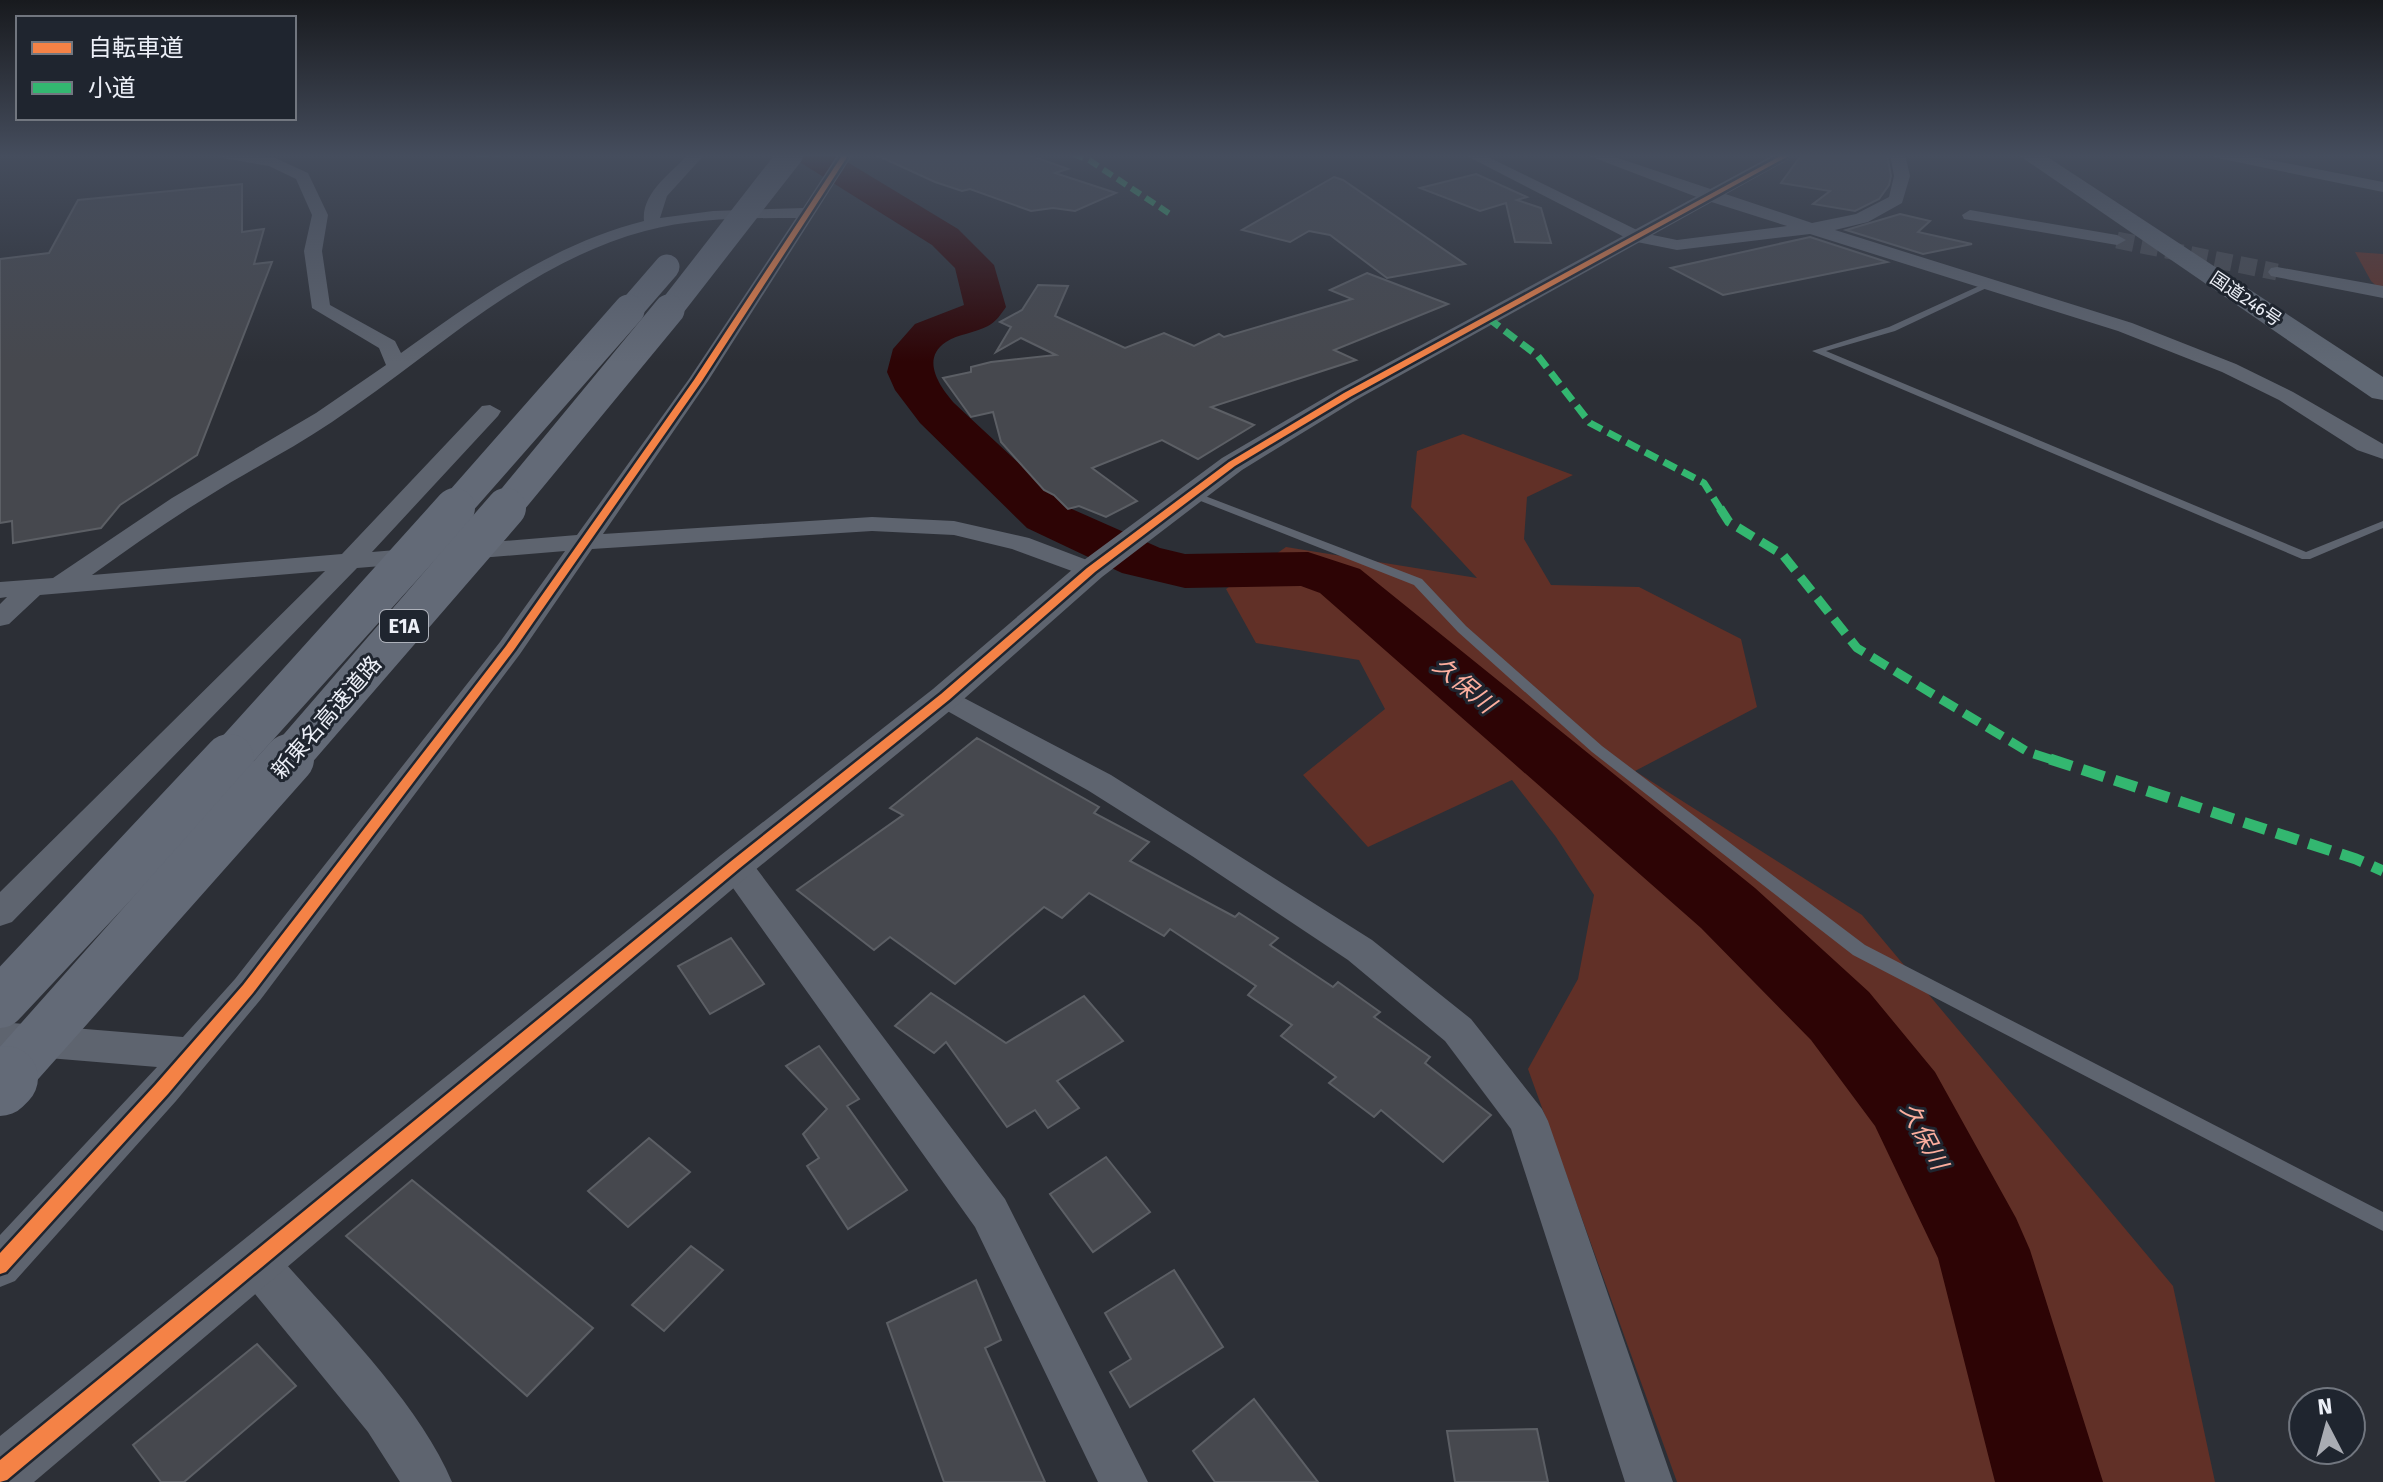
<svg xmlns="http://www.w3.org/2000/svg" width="2383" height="1482" font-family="'Fira Sans','Noto Sans JP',sans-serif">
	<rect width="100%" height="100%" fill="#2c2f36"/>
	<g fill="#613027">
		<polygon points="2355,252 2383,254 2383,292 2371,281"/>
		<polygon points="1463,434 1573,475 1527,497 1524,539 1551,585 1639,587 1741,639 1757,707 1635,771 1862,915 2173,1286 2215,1482 1677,1482 1528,1069 1578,979 1594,895 1556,837 1512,780 1368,847 1303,775 1385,709 1359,660 1256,643 1226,589 1286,547 1477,578 1411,507 1417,451"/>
	</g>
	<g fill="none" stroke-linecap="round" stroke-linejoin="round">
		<path fill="#2d0405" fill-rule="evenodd" d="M 794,154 L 834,154 L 958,229 L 994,265 L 1006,307 C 1001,314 996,322 988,326 C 975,333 958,334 946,342 C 920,359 940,387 954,403 L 1065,506 L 1160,548 L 1185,554 L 1308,552 L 1360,569 L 1755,888 L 1869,992 L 1935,1072 L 2016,1218 L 2030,1250 L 2103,1482 L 1995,1482 L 1938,1258 L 1875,1126 L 1811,1040 L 1701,928 L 1320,593 L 1301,586 L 1185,588 L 1122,573 L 1027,528 L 920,423 L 895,390 L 887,372 L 893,349 L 915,324 L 964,305 L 955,268 L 932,245 L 798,161 Z"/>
	</g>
	<g fill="#46484e" stroke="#5c5f65" stroke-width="2">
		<polygon points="874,154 1026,154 1068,169 1055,173 1116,193 1075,211 1053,208 1031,211 970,189 962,191 935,182"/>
		<polygon points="1802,154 1887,154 1891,176 1889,185 1879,199 1855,211 1813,204 1830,191 1781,183"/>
		<polygon points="1476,174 1527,197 1517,200 1541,208 1551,243 1515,242 1506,203 1480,211 1420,188"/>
		<polygon points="1334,177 1343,180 1465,264 1387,278 1330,235 1309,231 1290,242 1242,230"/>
		<polygon points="242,184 242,232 264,229 254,264 272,262 197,455 120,505 101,528 13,543 12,521 0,523 0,259 49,253 78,200"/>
		<polygon points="1900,214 1930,221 1918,232 1972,244 1923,254 1846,230"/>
		<polygon points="1810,237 1887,262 1723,295 1671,268"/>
		<polygon points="1367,273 1448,304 1334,350 1356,360 1211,407 1254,425 1198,459 1162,440 1092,468 1137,501 1106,517 1079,506 1068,509 1054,495 1044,490 1001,442 993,412 971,417 943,378 971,372 971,367 991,362 1056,355 1021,338 996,352 1011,327 1000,322 1022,310 1038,285 1068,286 1055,316 1125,348 1164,333 1194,346 1219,334 1224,337 1352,299 1330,290"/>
		<polygon points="977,738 1099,807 1094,813 1149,842 1130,861 1235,917 1239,913 1278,938 1270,945 1333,987 1338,982 1380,1012 1374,1017 1430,1057 1425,1063 1491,1115 1443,1162 1381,1110 1374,1117 1329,1083 1336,1077 1281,1036 1292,1025 1248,995 1256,986 1170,929 1164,936 1089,893 1062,918 1044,907 955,984 890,937 874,950 797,890 903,815 890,808"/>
		<polygon points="731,938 764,984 710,1014 678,966"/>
		<polygon points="931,993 1006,1043 1084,996 1123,1041 1057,1081 1079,1108 1048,1128 1035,1110 1007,1127 946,1042 934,1053 895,1026"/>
		<polygon points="819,1046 859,1099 847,1106 907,1190 848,1229 807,1166 819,1158 803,1134 827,1109 786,1066"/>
		<polygon points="649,1138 690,1172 628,1227 588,1191"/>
		<polygon points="1106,1157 1150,1212 1093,1252 1050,1194"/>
		<polygon points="412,1180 593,1328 527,1396 346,1236"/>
		<polygon points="691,1246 723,1270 664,1331 632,1305"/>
		<polygon points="1174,1270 1223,1347 1130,1407 1110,1372 1131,1359 1105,1313"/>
		<polygon points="976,1280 1001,1340 985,1348 1045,1482 944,1482 887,1323"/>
		<polygon points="257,1344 296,1386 184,1482 161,1482 133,1445"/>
		<polygon points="1254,1399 1318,1482 1215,1482 1193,1451"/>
		<polygon points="1537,1429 1548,1482 1455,1482 1447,1431"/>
	</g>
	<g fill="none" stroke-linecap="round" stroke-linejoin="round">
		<polyline stroke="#494c53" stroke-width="17" stroke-dasharray="17 8" stroke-linecap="butt" points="2117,240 2277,272"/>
		<g fill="#5e646f" fill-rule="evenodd">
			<polygon points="1988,282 1995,284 1895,331 1826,351 2306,552 2383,521 2383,528 2310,559 2302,559 1812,351 1889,327"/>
			<polygon points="1192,491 1422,579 1466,626 1602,746 1865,945 2383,1212 2383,1231 1853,955 1592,752 1458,632 1414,585 1188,496 1186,494"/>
		</g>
		<g fill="#5e646f" fill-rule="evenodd">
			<path d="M 215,154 L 273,157 L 308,173 L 328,215 L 322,251 L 330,305 L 395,341 L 401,353 C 476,299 553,244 644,221 C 641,193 672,172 689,154 L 705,154 L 667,196 L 660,218 L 713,211 L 803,208 L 838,154 L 853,154 L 708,381 L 603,534 L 872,517 L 954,521 L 1029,538 L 1100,565 L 1104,570 L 1100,575 L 1091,578 L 1012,549 L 954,535 L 872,531 L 592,549 L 520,654 L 261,999 L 176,1101 L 15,1281 L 0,1287 L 0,1235 L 157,1067 L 0,1054 L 0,1022 L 183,1037 L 235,979 L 500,642 L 565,551 L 357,568 L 12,922 L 0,926 L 0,892 L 325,571 L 40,595 L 9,624 L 0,626 L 0,604 L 7,597 L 0,598 L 0,582 L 53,578 L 172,498 L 316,413 L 386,365 L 379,348 L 312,308 L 304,251 L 312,215 L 296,179 L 269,166 L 222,158 ZM 796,218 L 689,379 L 577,535 L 372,552 L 498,416 L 501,411 L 490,405 L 482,406 L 342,554 L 92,575 C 130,548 167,521 207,497 C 248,471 292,449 332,422 C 433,355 525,263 645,231 C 694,218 746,218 796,218 Z"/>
			<polygon points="1463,154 1482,154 1643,233 1677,240 1787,226 1702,199 1584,154 1606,154 1812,223 1856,214 1889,197 1894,176 1890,154 1905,154 1910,176 1902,203 1868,222 1835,230 2132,323 2236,364 2293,392 2383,444 2383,459 2357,450 2279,400 2222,372 2118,331 1810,234 1677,250 1632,241"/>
			<polygon points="2210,154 2240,154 2383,182 2383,192 2217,158"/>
			<polygon points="1970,210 2117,235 2126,240 2117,245 1964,219 1962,215"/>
			<polygon points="2277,267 2383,286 2383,298 2271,276 2268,272 2271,268"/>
			<polygon points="945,688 1111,775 1372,940 1471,1019 1542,1109 1548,1121 1673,1482 1625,1482 1511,1129 1445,1041 1348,960 1192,856 1089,791 935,704 931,697 935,690"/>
			<polygon points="735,853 747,856 1005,1199 1148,1482 1098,1482 975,1227 723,874 718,865 723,856"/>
			<path d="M 256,1241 L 271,1247 C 329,1314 419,1402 452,1482 L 400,1482 L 368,1432 L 241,1277 L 234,1262 L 241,1247 Z"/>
		</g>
		<polygon fill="#5e646f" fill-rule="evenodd" points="1775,154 1798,154 1356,400 1242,470 1102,577 957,705 749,875 34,1482 0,1482 0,1436 721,855 933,689 1080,563 1222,458 1338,390"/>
		<polygon fill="#606874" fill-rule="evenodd" points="2017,154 2043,154 2383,377 2383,400 2372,398"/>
		<g stroke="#636a77" stroke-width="25">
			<polyline points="628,312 667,267"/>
			<polyline points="668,312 791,154"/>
		</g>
		<g stroke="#636a77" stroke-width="31">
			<polyline points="453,510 629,310"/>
			<polyline points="504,510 669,310"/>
		</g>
		<g stroke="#636a77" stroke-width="40">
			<polyline points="227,761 455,508"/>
			<polyline points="287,761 506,508"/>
		</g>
		<g stroke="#636a77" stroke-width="50">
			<polyline points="0,1003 229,759"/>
			<polyline points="4,1080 289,759"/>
		</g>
		<polyline stroke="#636a77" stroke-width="64" points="0,1084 6,1078"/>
		<g stroke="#33b770" stroke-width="6" stroke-dasharray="11 6" stroke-linecap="butt">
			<polyline points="477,154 500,154"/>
			<polyline points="1073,154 1089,160 1170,214"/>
		</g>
		<polyline stroke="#33b770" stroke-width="7" stroke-dasharray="14 7" stroke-linecap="butt" points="1488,318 1538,356 1590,423 1704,483 1721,510"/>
		<polyline stroke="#33b770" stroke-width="9" stroke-dasharray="18 9" stroke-linecap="butt" points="1720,508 1729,522 1783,555 1857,648 2028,752 2056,761"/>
		<polyline stroke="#33b770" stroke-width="11" stroke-dasharray="23 11" stroke-linecap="butt" points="2050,759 2356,859 2383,871"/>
		<g stroke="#1f252f" stroke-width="5">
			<g id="cycleway">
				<polygon points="843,154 849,154 702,381 514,650 253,993 168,1094 6,1272 0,1274 0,1253 156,1084 243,985 506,646 694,380"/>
				<polygon points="1784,154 1792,154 1350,397 1235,466 1095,572 949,700 740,868 7,1480 0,1482 0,1460 730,862 941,694 1087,568 1229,462 1344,393"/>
			</g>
		</g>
		<use href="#cycleway" fill="#f48246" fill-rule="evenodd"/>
	</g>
	<linearGradient id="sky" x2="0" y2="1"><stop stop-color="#181a1e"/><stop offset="0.43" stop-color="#454d5d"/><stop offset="1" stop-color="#454d5d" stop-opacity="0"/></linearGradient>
	<rect width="2383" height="362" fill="url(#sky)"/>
	<g text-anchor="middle" stroke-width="6" stroke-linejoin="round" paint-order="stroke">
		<g font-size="18" fill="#eceff7" stroke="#1f252f">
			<text transform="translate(2246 299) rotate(34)" y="6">国道246号</text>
		</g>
		<rect fill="#1f252f" stroke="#aeb2bb" stroke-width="2" x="380" y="610" width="48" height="32" rx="6"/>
		<g font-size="20" font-weight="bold" fill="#eceff7">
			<text x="404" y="633">E1A</text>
		</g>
		<g font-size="22" fill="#eceff7" stroke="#1f252f">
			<text transform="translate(326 717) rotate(-49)" y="8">新東名高速道路</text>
		</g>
		<g font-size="24" font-style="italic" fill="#fcae9e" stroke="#1f252f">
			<text transform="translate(1464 685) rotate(40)" y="8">久保川</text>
			<text transform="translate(1924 1136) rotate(62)" y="8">久保川</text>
		</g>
	</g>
	<rect x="16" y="16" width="280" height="104" fill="#1f252f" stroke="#71767f" stroke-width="2"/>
	<rect x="32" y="42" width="40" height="12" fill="#f48246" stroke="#71767f" stroke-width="2"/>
	<text x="88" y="56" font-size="24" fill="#eceff7">自転車道</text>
	<rect x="32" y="82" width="40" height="12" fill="#33b770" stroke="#71767f" stroke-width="2"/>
	<text x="88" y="96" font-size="24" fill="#eceff7">小道</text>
	<g transform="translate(2327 1426) rotate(354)"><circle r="38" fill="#1f252f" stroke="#71767f" stroke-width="2"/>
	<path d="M0-6L14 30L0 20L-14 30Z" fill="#a9acb3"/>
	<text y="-12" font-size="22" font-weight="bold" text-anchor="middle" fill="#eceff7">N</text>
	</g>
</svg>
